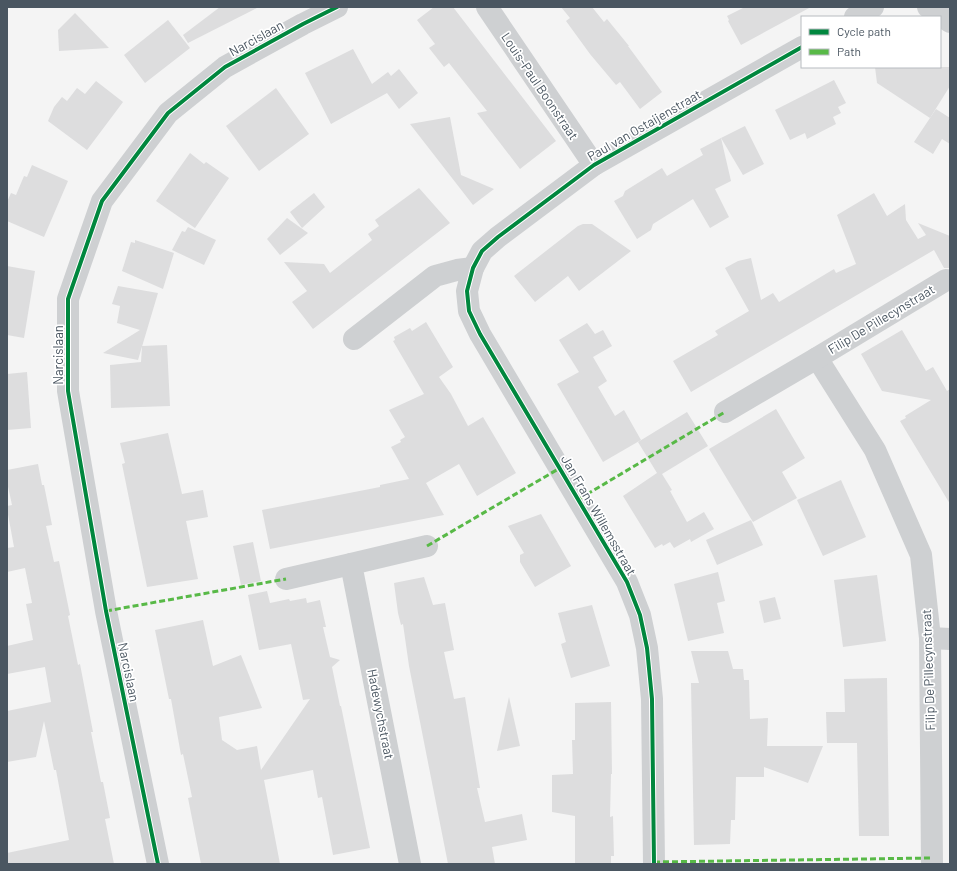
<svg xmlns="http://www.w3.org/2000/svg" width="957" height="871" font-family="Barlow,sans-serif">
	<rect width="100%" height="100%" fill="#f4f4f4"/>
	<g fill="#ddddde">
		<polygon points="220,7 259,7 188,43 183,35"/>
		<polygon points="434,7 453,7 556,141 520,169 477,113 487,111 449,63 444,67 429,48 435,44 417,20"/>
		<polygon points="561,7 592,7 604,22 607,19 629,46 628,46 662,92 640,109 620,82 616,85 590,54 566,21 570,18"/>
		<polygon points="745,7 811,7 741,45 728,21 729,20 727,16"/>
		<polygon points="75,13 109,48 59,51 58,30"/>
		<polygon points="168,20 190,48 145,83 124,55"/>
		<polygon points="353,49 372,84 388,72 391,76 399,69 418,93 399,109 387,93 331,124 305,73"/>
		<polygon points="875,67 950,67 950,86 930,118 877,83"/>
		<polygon points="834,80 846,103 838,107 841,113 833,117 836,124 807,139 805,133 790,140 775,110"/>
		<polygon points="96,81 123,102 87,150 48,121 54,107 62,97 67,101 77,88 85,94"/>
		<polygon points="276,88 309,134 259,171 226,126"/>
		<polygon points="936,109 950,118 950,144 942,139 933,154 914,142"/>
		<polygon points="450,117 461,175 494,189 473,205 410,124"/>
		<polygon points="745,126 764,164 743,175 721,138"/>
		<polygon points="721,138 731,181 715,189 729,217 710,228 693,199 653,224 651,230 637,239 614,201 623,196 625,191 662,168 667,176 703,155 700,149"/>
		<polygon points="190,153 204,164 206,162 229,178 195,228 156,201"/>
		<polygon points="32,165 68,181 44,237 7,221 7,202 11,193 16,195 24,176 27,177"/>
		<polygon points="419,188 450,223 313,329 292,302 307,291 284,262 324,264 330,273 372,240 368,234 379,226 375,220"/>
		<polygon points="314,193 325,207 302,228 290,212"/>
		<polygon points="874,193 887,216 905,204 906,220 918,239 926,235 918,223 950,236 950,268 944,268 934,250 691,392 673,361 718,335 715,331 749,311 725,268 738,261 751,258 761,300 773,293 779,302 834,269 836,273 856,264 837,215"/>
		<polygon points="287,218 308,233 280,255 267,239"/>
		<polygon points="583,224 592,224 631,251 579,291 568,276 535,302 514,276 578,226"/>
		<polygon points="188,227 216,240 204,265 172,250 182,231 185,232"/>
		<polygon points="135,240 174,253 163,289 122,271 131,242 135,243"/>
		<polygon points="7,266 35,271 24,338 7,335"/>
		<polygon points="118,286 158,293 138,360 103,353 140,330 117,323 120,306 112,304"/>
		<polygon points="426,322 453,367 439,377 451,394 468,426 483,417 516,473 477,496 459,464 426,483 444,515 270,549 262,510 380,487 380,485 409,479 391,447 401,442 400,440 405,437 389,410 424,394 393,341 395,340 394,337 410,328 412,331"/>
		<polygon points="587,323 595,334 603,330 612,346 593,357 607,381 598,387 615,416 624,410 641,440 603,462 557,384 579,372 559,340"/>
		<polygon points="902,330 926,371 933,367 947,391 950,389 950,504 900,421 906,418 905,416 931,400 882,391 861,354"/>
		<polygon points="167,345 170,406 111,408 110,365 141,362 142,346"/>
		<polygon points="27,372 31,428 7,430 7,374"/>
		<polygon points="776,409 805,458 782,472 797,498 753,522 709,449"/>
		<polygon points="687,412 708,446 662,474 672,490 670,491 687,522 704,512 714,529 691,542 690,539 674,548 670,542 663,546 662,544 655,548 623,496 657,473 638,442"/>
		<polygon points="168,433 182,494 203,490 208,517 186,521 198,579 147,587 122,464 125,463 120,443"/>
		<polygon points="38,464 42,485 44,485 52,525 46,526 54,562 59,561 70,615 68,616 78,665 80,664 93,732 91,732 101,782 103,782 110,818 105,819 114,864 7,864 7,853 69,840 56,770 54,770 44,721 36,757 7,762 7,711 51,702 45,667 7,674 7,646 33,640 26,604 32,603 25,568 7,572 7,548 14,547 7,509 7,506 12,505 7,482 7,470"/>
		<polygon points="841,480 866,537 823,556 797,500"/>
		<polygon points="541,514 571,566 535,587 520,562 520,555 524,553 508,526"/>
		<polygon points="751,520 763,545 717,565 706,540"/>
		<polygon points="253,542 261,581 241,585 233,546"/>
		<polygon points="718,572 725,601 717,603 724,633 688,641 674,584"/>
		<polygon points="877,575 886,641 843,647 834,580"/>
		<polygon points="424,577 433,605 445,603 454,650 444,652 454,699 465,697 480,788 477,788 485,822 522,814 527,840 492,847 495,864 448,864 409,666 403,624 401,625 398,613 394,583"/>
		<polygon points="267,591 270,603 289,599 290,601 306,598 307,603 320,600 326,627 323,627 330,657 340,660 332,667 340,706 341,706 370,848 333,855 322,797 318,798 313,770 264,780 280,864 201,864 188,798 192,797 183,754 181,755 171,699 169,699 155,630 203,620 213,666 241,655 262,708 219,717 222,740 237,750 257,746 261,770 310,699 303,700 291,644 259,650 248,595"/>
		<polygon points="775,597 781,619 764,623 759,601"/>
		<polygon points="592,605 610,666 571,678 561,644 566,642 558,613"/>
		<polygon points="691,651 728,651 733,669 743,669 744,680 749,680 750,719 768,718 767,746 823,746 808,783 764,767 764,777 736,777 735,820 731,820 730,844 694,845 691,683 699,683"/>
		<polygon points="887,678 889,836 859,836 857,743 827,743 826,712 845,712 844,679"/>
		<polygon points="509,697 520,746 497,751"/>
		<polygon points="611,702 612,774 611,774 610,817 613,816 614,856 611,856 611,864 575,864 575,816 552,812 552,775 573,774 572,740 575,740 575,703"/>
	</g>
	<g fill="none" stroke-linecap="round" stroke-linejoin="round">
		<g stroke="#ced0d2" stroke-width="22">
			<polyline points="487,7 594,165"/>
			<polyline points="928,7 950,22"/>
			<polyline points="855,17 873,7"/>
			<polyline points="354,339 435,276 457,270 473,268"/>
			<polyline points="817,358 875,450 921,555 930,638 932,864"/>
			<polyline points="725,412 817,358 946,280"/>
			<polyline points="286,579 351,564"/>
			<polyline points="930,638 950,639"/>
			<polyline points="158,864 106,611 68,391 68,299 102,201 168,113 225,67 303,24 337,7"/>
			<polyline points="410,864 351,564 427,546"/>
			<polyline points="654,864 652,699 647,648 640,615 627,582 480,334 469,311 467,291 473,268 482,251 498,237 594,165 802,47"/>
		</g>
		<g stroke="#58b947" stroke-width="3" stroke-dasharray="6 3" stroke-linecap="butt">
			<polyline points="579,499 725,412"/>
			<polyline points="427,546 560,468"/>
			<polyline points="106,611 286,579"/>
			<polyline points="654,862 931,858"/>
		</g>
		<g stroke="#fff" stroke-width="6">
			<g id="cycleway">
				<polyline points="158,864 106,611 68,391 68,299 102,201 168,113 225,67 303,24 337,7"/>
				<polyline points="654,864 652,699 647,648 640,615 627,582 480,334 469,311 467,291 473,268 482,251 498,237 594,165 802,47"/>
			</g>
		</g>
		<use href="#cycleway" stroke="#00873e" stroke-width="4"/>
	</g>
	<g text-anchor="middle" stroke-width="3.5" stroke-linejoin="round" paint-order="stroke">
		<g font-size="13" fill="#4a5661" stroke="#fff">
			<text transform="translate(256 38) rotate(-29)" y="5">Narcislaan</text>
			<text transform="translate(540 86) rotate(56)" y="5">Louis-Paul Boonstraat</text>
			<text transform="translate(644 125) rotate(-30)" y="5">Paul van Ostaijenstraat</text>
			<text transform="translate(881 319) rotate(-31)" y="5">Filip De Pillecynstraat</text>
			<text transform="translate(58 355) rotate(-90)" y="5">Narcislaan</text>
			<text transform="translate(599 515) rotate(60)" y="5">Jan Frans Willemsstraat</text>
			<text transform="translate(928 670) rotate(-92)" y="5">Filip De Pillecynstraat</text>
			<text transform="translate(129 672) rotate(78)" y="5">Narcislaan</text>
			<text transform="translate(381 714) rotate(79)" y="5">Hadewychstraat</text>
		</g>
	</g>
	<rect width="957" height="871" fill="none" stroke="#4a5661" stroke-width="16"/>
	<rect x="801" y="16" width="140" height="52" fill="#ffffff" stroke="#b7bbc0"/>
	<rect x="809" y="29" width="20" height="6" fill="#00873e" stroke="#b7bbc0"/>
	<text x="837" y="36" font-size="12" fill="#4a5661">Cycle path</text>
	<rect x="809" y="49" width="20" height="6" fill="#58b947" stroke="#b7bbc0"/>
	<text x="837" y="56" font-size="12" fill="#4a5661">Path</text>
</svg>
